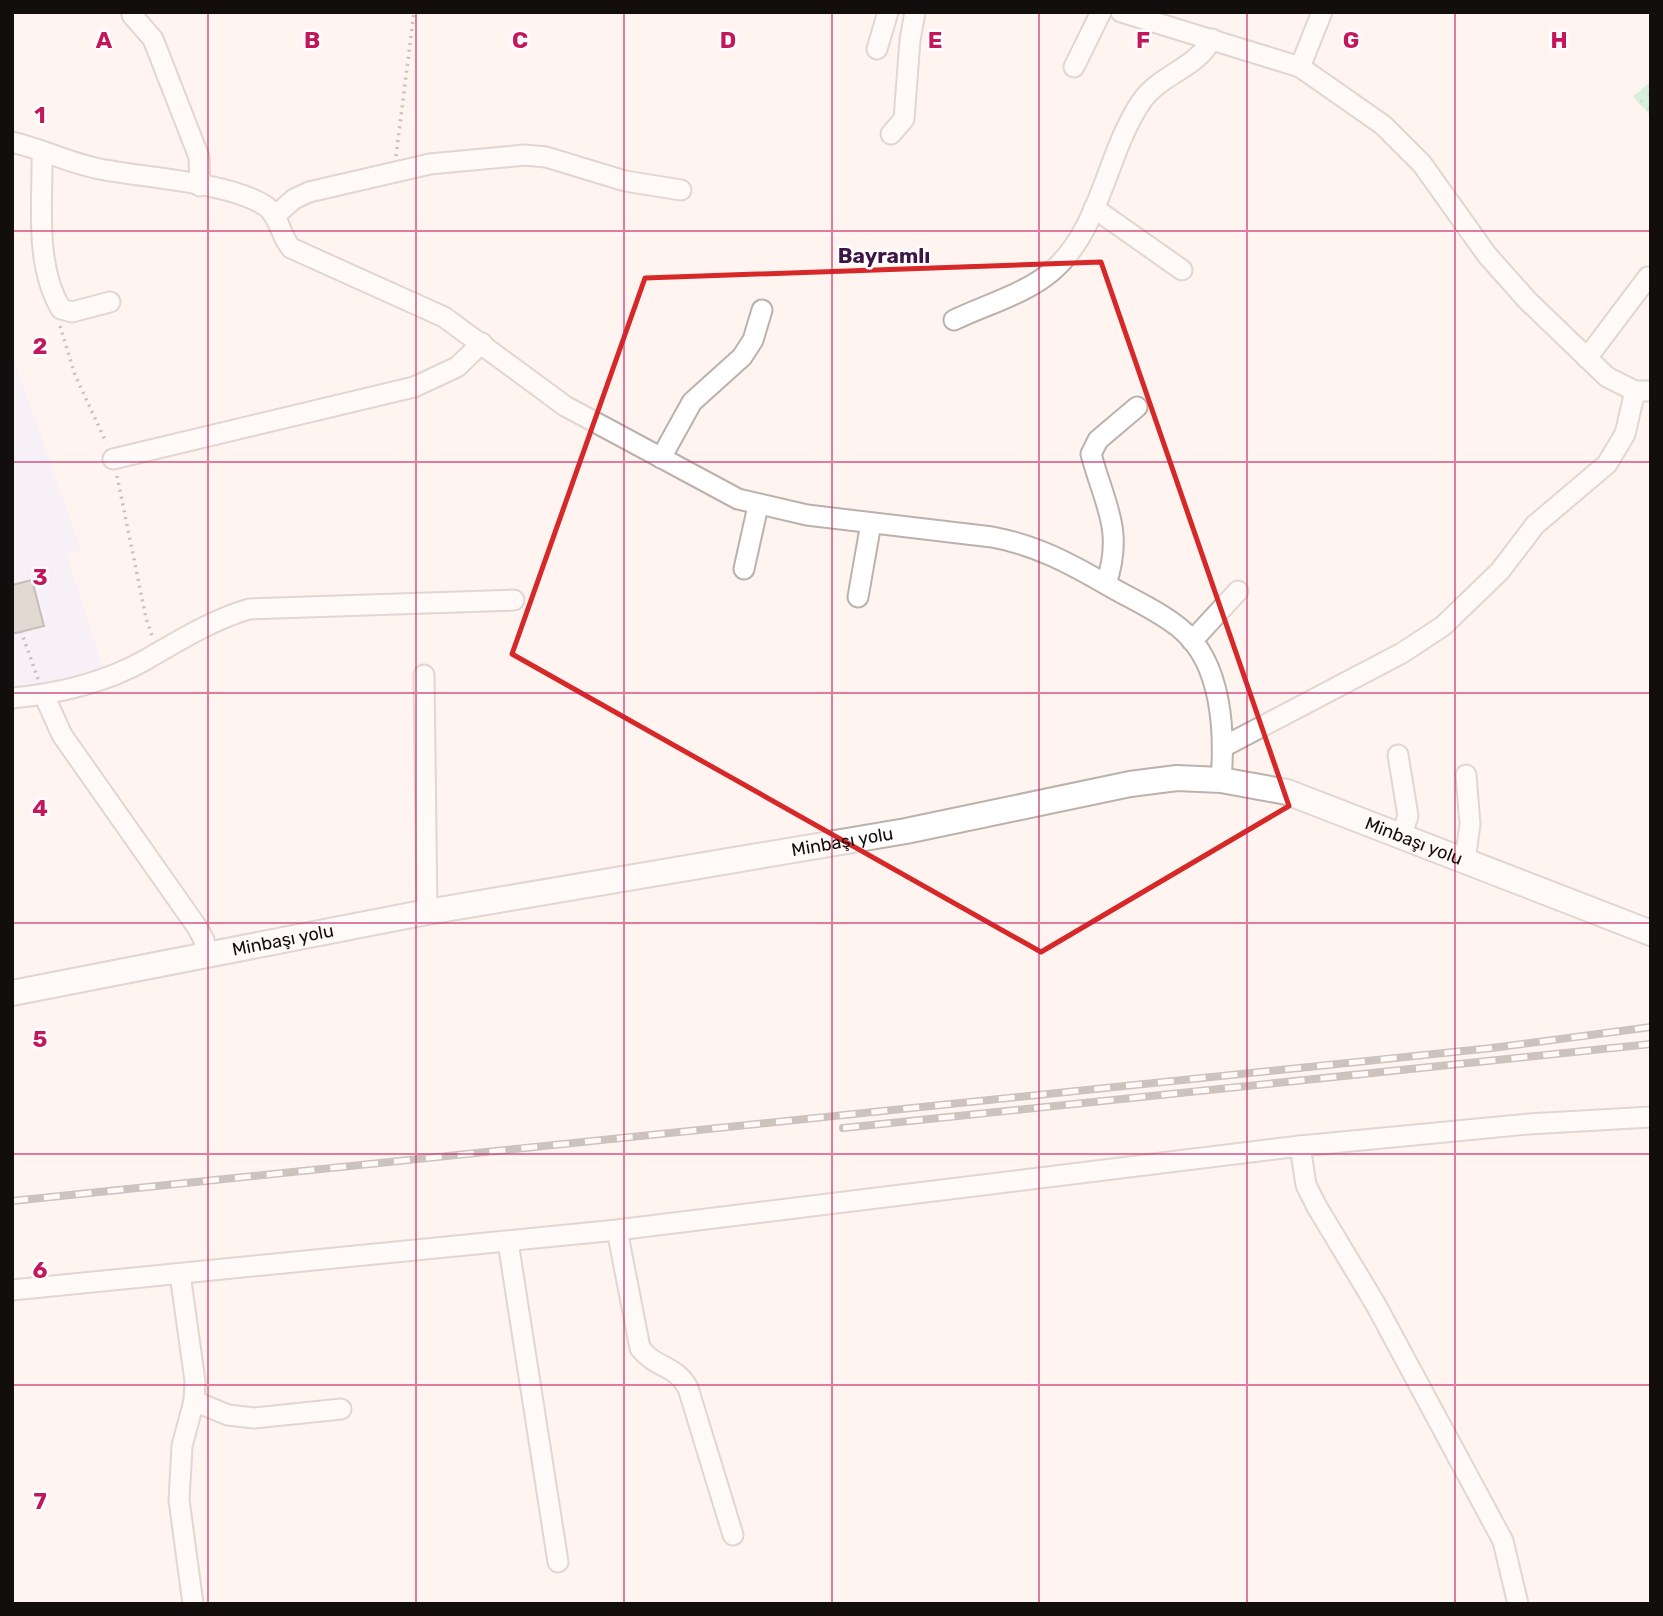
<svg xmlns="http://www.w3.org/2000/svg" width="1663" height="1616" font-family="Rubik,sans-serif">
	<defs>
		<pattern id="garden-dots" width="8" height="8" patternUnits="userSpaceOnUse" patternTransform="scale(1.75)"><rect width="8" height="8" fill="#a8e9c7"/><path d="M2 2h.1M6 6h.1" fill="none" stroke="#90c7aa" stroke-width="1.8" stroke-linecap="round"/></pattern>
	</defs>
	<rect width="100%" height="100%" fill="#fff4f0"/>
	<polygon fill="#edeafc" points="12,354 81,549 67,555 103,667 49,682 12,688"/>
	<polygon fill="url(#garden-dots)" points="1651,81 1651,116 1633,97"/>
	<polygon fill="#bfb8b0" stroke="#827c74" stroke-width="2" points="32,580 44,626 12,634 12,585"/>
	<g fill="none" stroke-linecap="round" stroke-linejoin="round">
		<g stroke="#bbb1ad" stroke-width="23">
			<g id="minor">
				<polyline points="1121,12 1300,67 1383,125 1422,164 1487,255 1527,300 1607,377 1635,391 1651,391"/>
				<polyline points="132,15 153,39 199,157 200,186"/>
				<polyline points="877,49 888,12"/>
				<polyline points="1074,67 1101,12"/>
				<polyline points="1300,67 1322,12"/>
				<polyline points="891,134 904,119 910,40 915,12"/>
				<path d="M 12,142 C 42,149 69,163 100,169 C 144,178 232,182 267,207 C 280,218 280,235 291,248 L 444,317 L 565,406 L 738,499 L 807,515 L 992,537 C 1036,545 1071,564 1109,586 C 1133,600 1161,612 1182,630 C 1222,664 1225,732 1221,780"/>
				<path d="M 42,152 C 43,202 34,264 61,309 L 72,312 L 110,302"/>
				<polyline points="1094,208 1182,270"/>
				<polyline points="276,215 294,199 309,192 430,164 525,155 546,157 625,181 681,190"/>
				<path d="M 954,320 C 985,305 1025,294 1051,272 C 1101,230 1106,154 1141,102 C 1160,74 1196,69 1212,39"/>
				<polyline points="1587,358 1648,277"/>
				<polyline points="661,458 692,402 742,357 753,340 762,310"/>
				<polyline points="113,459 414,387 457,367 482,343"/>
				<polyline points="744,569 758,506"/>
				<path d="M 1106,584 C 1124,530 1105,506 1091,454 L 1098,440 L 1137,407"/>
				<polyline points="858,597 871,523"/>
				<polyline points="1192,641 1238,591"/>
				<polyline points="424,675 427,912"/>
				<polyline points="44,695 62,735 197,927 204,940 206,956"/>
				<path d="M 12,698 C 57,694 108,682 147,659 C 180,640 212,620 249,609 L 514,600"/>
				<polyline points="1223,747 1402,653 1443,626 1500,571 1535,525 1607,464 1625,434 1635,391"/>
				<polyline points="1398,755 1408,816 1401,836"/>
				<polyline points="1465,861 1470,824 1466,775"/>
				<polyline points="1300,1146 1306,1185 1317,1207 1376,1305 1503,1541 1518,1604"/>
				<path d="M 617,1230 L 640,1348 C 656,1369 675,1364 688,1388 L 733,1535"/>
				<polyline points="508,1242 558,1562"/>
				<polyline points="180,1274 195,1381 194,1401 182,1446 179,1500 193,1604"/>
				<polyline points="12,1290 617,1230 1300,1146 1528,1124 1651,1117"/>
				<polyline points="194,1401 228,1415 254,1418 341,1409"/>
			</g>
		</g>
		<g stroke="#bbb1ad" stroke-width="28">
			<g id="tertiary">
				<path id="s1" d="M 12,993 L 427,912 L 906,831 L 1130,784 L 1177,778 L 1221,780 L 1287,792 L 1651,933"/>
			</g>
		</g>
		<g stroke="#877f7d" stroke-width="3.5" stroke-dasharray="2 5" stroke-linecap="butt">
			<polyline points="396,156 414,12"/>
			<polyline points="60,326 75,375 106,442"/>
			<polyline points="117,476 146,618 152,636"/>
			<polyline points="21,631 38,679"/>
		</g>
		<use href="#minor" stroke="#fff" stroke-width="19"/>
		<use href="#tertiary" stroke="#fff" stroke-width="24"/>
		<g stroke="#8f8784" stroke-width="8">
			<g id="rail">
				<polyline points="843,1128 1651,1044"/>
				<polyline points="12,1201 1492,1048 1651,1027"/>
			</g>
		</g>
		<use href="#rail" stroke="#fff" stroke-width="5" stroke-dasharray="16" stroke-linecap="butt"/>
	</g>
	<path d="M0 0H1663V1616H0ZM 1101,262 L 1289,806 L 1041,952 L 512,654 L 645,278 Z" fill="#fff4f0" fill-opacity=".55" fill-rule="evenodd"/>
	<path fill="none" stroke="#d62828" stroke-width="5" stroke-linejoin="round" d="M 1101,262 L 1289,806 L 1041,952 L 512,654 L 645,278 Z"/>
	<path fill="none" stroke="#c2185b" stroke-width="2" stroke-opacity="0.55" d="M 208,12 L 208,1604M 416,12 L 416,1604M 624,12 L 624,1604M 832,12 L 832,1604M 1039,12 L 1039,1604M 1247,12 L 1247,1604M 1455,12 L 1455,1604M 12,231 L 1651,231M 12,462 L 1651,462M 12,693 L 1651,693M 12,923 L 1651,923M 12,1154 L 1651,1154M 12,1385 L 1651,1385"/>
	<g text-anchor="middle" stroke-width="5" stroke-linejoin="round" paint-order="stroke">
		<g font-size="18" fill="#120e0d" stroke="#fff">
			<text dy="6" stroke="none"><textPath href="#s1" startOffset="1432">Minbaşı yolu</textPath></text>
			<text dy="6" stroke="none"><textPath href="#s1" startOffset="844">Minbaşı yolu</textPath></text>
			<text dy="6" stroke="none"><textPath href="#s1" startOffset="276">Minbaşı yolu</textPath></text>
		</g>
		<g font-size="21" font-weight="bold" fill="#3f1447" stroke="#fff">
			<text x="884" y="263">Bayramlı</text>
		</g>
	</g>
	<g font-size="23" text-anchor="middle" font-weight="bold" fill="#c2185b" stroke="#fff" stroke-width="5" stroke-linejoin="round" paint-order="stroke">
		<text x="104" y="48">A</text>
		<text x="312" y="48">B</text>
		<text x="520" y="48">C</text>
		<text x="728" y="48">D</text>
		<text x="935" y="48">E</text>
		<text x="1143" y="48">F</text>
		<text x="1351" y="48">G</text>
		<text x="1559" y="48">H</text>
		<text x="40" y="123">1</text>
		<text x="40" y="354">2</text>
		<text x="40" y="585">3</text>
		<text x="40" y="816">4</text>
		<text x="40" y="1047">5</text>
		<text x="40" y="1278">6</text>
		<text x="40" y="1509">7</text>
	</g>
	<rect width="1663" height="1616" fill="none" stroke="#120e0d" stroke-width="28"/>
</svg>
